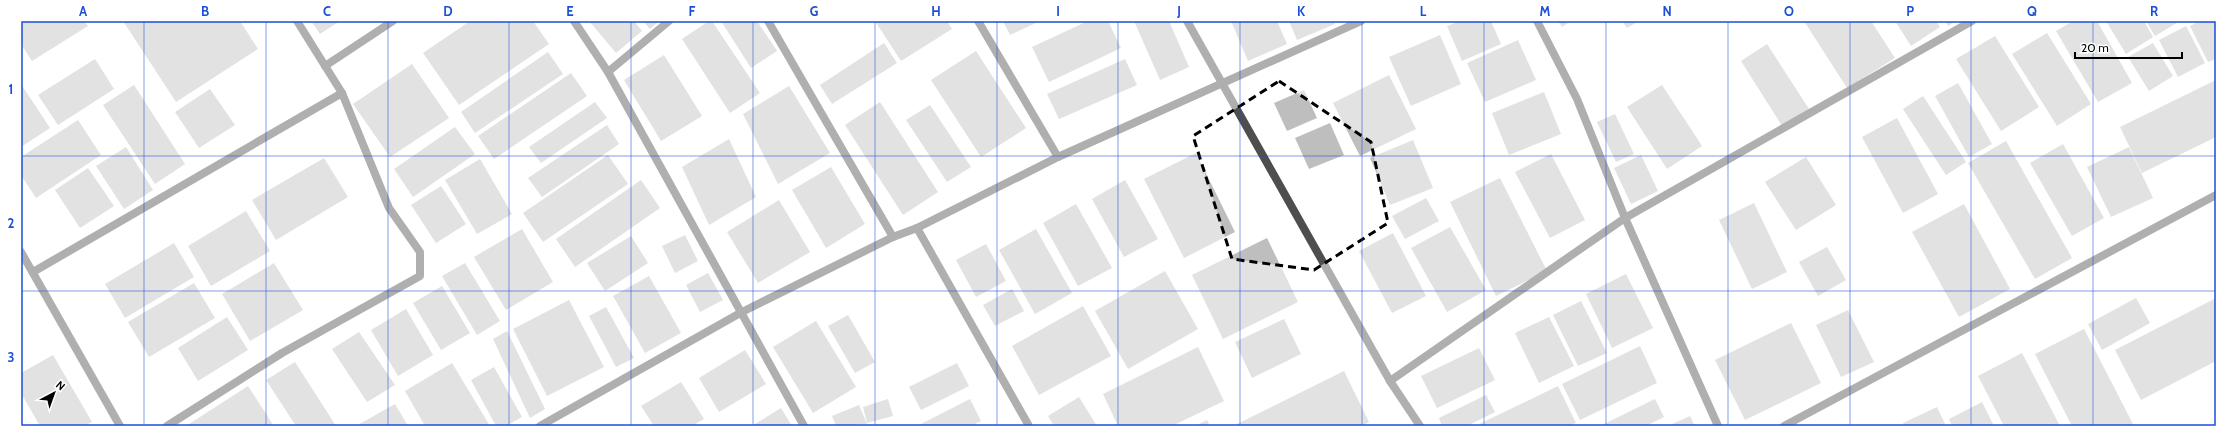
<svg xmlns="http://www.w3.org/2000/svg" width="2237" height="447" font-family="Cabin,sans-serif">
	<rect width="100%" height="100%" fill="#fff"/>
	<g fill="#bebebe">
		<polygon points="21,21 84,21 88,26 32,61 21,44"/>
		<polygon points="123,21 240,21 258,49 176,102"/>
		<polygon points="311,21 340,21 320,34"/>
		<polygon points="470,21 533,21 549,44 459,105 423,53"/>
		<polygon points="589,21 634,21 642,31 616,53"/>
		<polygon points="643,21 659,21 650,29"/>
		<polygon points="709,21 712,21 760,93 730,113 682,39"/>
		<polygon points="721,21 757,21 777,51 751,68"/>
		<polygon points="875,21 947,21 952,29 901,61"/>
		<polygon points="1003,21 1040,21 1010,35"/>
		<polygon points="1088,21 1108,21 1121,48 1049,82 1032,47"/>
		<polygon points="1134,21 1169,21 1189,67 1160,80"/>
		<polygon points="1231,21 1277,21 1287,44 1248,61"/>
		<polygon points="1289,21 1334,21 1335,24 1297,40"/>
		<polygon points="1460,21 1491,21 1501,44 1462,61 1447,26"/>
		<polygon points="1558,21 1571,21 1562,27"/>
		<polygon points="1622,21 1639,21 1627,28"/>
		<polygon points="1804,21 1871,21 1895,58 1847,88"/>
		<polygon points="1895,21 1936,21 1940,27 1911,46"/>
		<polygon points="1945,21 1956,21 1948,26"/>
		<polygon points="2073,21 2097,21 2132,83 2098,102 2056,31"/>
		<polygon points="2106,21 2144,21 2153,37 2126,54"/>
		<polygon points="2146,21 2180,21 2155,36"/>
		<polygon points="2200,21 2216,21 2216,59 2208,62 2190,26"/>
		<polygon points="2186,26 2205,63 2178,77 2159,40"/>
		<polygon points="2047,33 2091,104 2057,126 2012,54"/>
		<polygon points="1440,35 1461,84 1411,106 1389,57"/>
		<polygon points="1995,36 2039,107 2001,131 1956,59"/>
		<polygon points="1518,40 1536,80 1485,102 1467,63"/>
		<polygon points="884,43 897,63 832,104 820,85"/>
		<polygon points="2153,43 2173,76 2149,91 2128,57"/>
		<polygon points="1767,44 1811,112 1784,129 1741,61"/>
		<polygon points="976,51 1026,128 981,157 931,80"/>
		<polygon points="548,52 563,74 475,133 461,112"/>
		<polygon points="664,55 702,116 661,141 624,80"/>
		<polygon points="95,59 114,89 58,125 38,95"/>
		<polygon points="1125,59 1137,85 1059,119 1047,94"/>
		<polygon points="412,64 449,118 390,157 353,104"/>
		<polygon points="571,73 587,96 494,159 478,136"/>
		<polygon points="1389,75 1416,129 1360,156 1333,103"/>
		<polygon points="2216,80 2216,137 2142,173 2120,127"/>
		<polygon points="1958,83 1992,144 1969,157 1935,96"/>
		<polygon points="21,84 50,128 21,147"/>
		<polygon points="134,85 185,164 155,184 103,105"/>
		<polygon points="1662,85 1702,146 1667,169 1627,107"/>
		<polygon points="789,86 830,153 778,184 743,114"/>
		<polygon points="210,89 235,125 199,148 175,112"/>
		<polygon points="1304,90 1317,118 1287,131 1274,103"/>
		<polygon points="1544,92 1561,134 1509,155 1492,113"/>
		<polygon points="1923,96 1966,162 1946,175 1903,109"/>
		<polygon points="595,102 607,118 541,163 529,147"/>
		<polygon points="880,102 938,192 903,215 845,125"/>
		<polygon points="930,105 971,167 947,182 906,120"/>
		<polygon points="1615,114 1634,154 1616,162 1597,122"/>
		<polygon points="1897,118 1938,194 1903,213 1862,137"/>
		<polygon points="78,120 101,155 36,198 21,175 21,157"/>
		<polygon points="1330,123 1344,155 1309,169 1295,138"/>
		<polygon points="607,125 619,144 542,197 528,178"/>
		<polygon points="455,127 475,154 413,197 394,169"/>
		<polygon points="729,139 756,197 709,225 682,167"/>
		<polygon points="1413,140 1433,188 1390,205 1370,158"/>
		<polygon points="2006,141 2072,258 2035,279 1968,163"/>
		<polygon points="2063,144 2104,218 2072,236 2030,163"/>
		<polygon points="126,147 153,190 124,209 96,166"/>
		<polygon points="2129,147 2153,198 2111,217 2087,167"/>
		<polygon points="1196,153 1235,232 1184,258 1144,179"/>
		<polygon points="1551,154 1585,220 1550,238 1515,172"/>
		<polygon points="608,155 628,184 543,242 523,213"/>
		<polygon points="1641,155 1658,191 1631,204 1614,168"/>
		<polygon points="1806,157 1836,205 1796,230 1765,182"/>
		<polygon points="324,158 348,197 276,240 252,200"/>
		<polygon points="480,159 512,214 477,234 445,180"/>
		<polygon points="831,167 865,224 826,248 792,190"/>
		<polygon points="88,168 114,206 80,228 55,190"/>
		<polygon points="1500,178 1547,271 1496,296 1450,202"/>
		<polygon points="641,180 660,208 575,267 556,239"/>
		<polygon points="1125,180 1158,239 1124,257 1092,199"/>
		<polygon points="441,186 466,224 436,243 411,205"/>
		<polygon points="1426,198 1439,221 1405,239 1392,216"/>
		<polygon points="779,200 810,252 758,283 727,232"/>
		<polygon points="1754,203 1787,272 1752,289 1719,220"/>
		<polygon points="1076,204 1112,268 1078,286 1043,223"/>
		<polygon points="1964,204 2010,289 1959,317 1912,232"/>
		<polygon points="246,211 270,251 211,286 188,246"/>
		<polygon points="1450,227 1486,290 1447,312 1411,248"/>
		<polygon points="522,229 553,282 506,310 474,257"/>
		<polygon points="1036,229 1072,293 1035,314 999,250"/>
		<polygon points="1393,233 1426,296 1392,313 1359,251"/>
		<polygon points="685,235 698,261 675,273 662,246"/>
		<polygon points="631,236 648,263 605,291 587,263"/>
		<polygon points="1267,238 1298,302 1223,339 1192,275"/>
		<polygon points="174,243 194,277 125,318 105,284"/>
		<polygon points="986,244 1006,281 976,297 956,260"/>
		<polygon points="1827,247 1846,280 1818,296 1799,262"/>
		<polygon points="274,263 303,310 250,341 222,294"/>
		<polygon points="465,263 500,321 477,335 442,276"/>
		<polygon points="1165,271 1198,329 1128,369 1095,311"/>
		<polygon points="708,273 723,300 700,312 686,285"/>
		<polygon points="1626,274 1653,328 1612,348 1586,294"/>
		<polygon points="649,276 681,333 645,353 613,296"/>
		<polygon points="194,283 215,318 149,357 128,322"/>
		<polygon points="442,286 470,333 441,350 413,303"/>
		<polygon points="1012,289 1024,311 995,326 983,305"/>
		<polygon points="2136,298 2150,323 2102,350 2088,324"/>
		<polygon points="2216,298 2216,361 2141,400 2115,350"/>
		<polygon points="569,300 604,367 547,396 513,329"/>
		<polygon points="1581,301 1607,353 1578,366 1553,315"/>
		<polygon points="1083,306 1111,356 1039,395 1012,346"/>
		<polygon points="606,307 634,358 616,367 589,316"/>
		<polygon points="406,309 433,355 398,376 371,330"/>
		<polygon points="1848,310 1874,362 1841,377 1816,325"/>
		<polygon points="848,315 875,362 855,373 828,326"/>
		<polygon points="227,317 248,350 198,381 178,348"/>
		<polygon points="1549,317 1574,366 1539,383 1515,333"/>
		<polygon points="1284,319 1301,354 1252,378 1235,342"/>
		<polygon points="816,321 856,387 813,413 773,347"/>
		<polygon points="1791,323 1821,383 1745,420 1715,360"/>
		<polygon points="2084,329 2134,426 2072,426 2035,354"/>
		<polygon points="507,331 545,409 530,418 493,339"/>
		<polygon points="359,332 395,385 367,402 332,349"/>
		<polygon points="1640,346 1657,383 1580,420 1562,384"/>
		<polygon points="1198,347 1224,401 1172,426 1118,426 1103,394"/>
		<polygon points="1479,348 1495,380 1437,408 1421,376"/>
		<polygon points="745,350 766,384 719,412 699,378"/>
		<polygon points="2022,353 2060,426 2004,426 1978,376"/>
		<polygon points="53,355 92,422 84,426 40,426 21,393 21,373"/>
		<polygon points="295,362 336,426 296,426 266,380"/>
		<polygon points="452,363 490,426 425,426 405,391"/>
		<polygon points="957,363 969,386 921,410 909,387"/>
		<polygon points="494,367 522,417 506,426 496,426 471,380"/>
		<polygon points="1344,371 1369,422 1362,426 1239,426 1237,424"/>
		<polygon points="681,382 704,419 692,426 654,426 641,406"/>
		<polygon points="248,386 274,426 186,426"/>
		<polygon points="1558,386 1576,423 1568,426 1475,426"/>
		<polygon points="1486,395 1495,412 1467,426 1442,426 1439,418"/>
		<polygon points="1079,397 1097,426 1054,426 1048,416"/>
		<polygon points="888,399 893,416 867,423 863,407"/>
		<polygon points="970,399 981,421 971,426 917,426"/>
		<polygon points="1655,399 1664,417 1646,426 1600,426"/>
		<polygon points="1982,402 1994,426 1952,426 1949,419"/>
		<polygon points="395,404 408,426 356,426"/>
		<polygon points="859,405 867,424 836,426 832,416"/>
		<polygon points="1937,407 1946,426 1904,426 1903,423"/>
		<polygon points="781,408 792,426 752,426"/>
		<polygon points="1690,416 1695,426 1668,426"/>
		<polygon points="1207,420 1210,426 1195,426"/>
	</g>
	<g fill="none" stroke-linecap="round" stroke-linejoin="round">
		<g stroke="#4e4e4e" stroke-width="8">
			<polyline points="574,21 608,72 804,426"/>
			<polyline points="768,21 893,237"/>
			<polyline points="978,21 1058,157"/>
			<polyline points="1187,21 1390,381 1420,426"/>
			<polyline points="1537,21 1577,99 1625,218 1718,426"/>
			<polyline points="325,66 393,21"/>
			<polyline points="608,72 669,21"/>
			<polyline points="917,228 1029,426"/>
			<polyline points="21,252 120,426"/>
			<polyline points="33,272 342,93"/>
			<polyline points="1390,381 1625,218 1972,21"/>
			<polyline points="167,426 282,353 420,276 420,252 389,208 342,93 297,21"/>
			<polyline points="540,426 742,312 893,237 917,228 1058,157 1361,21"/>
			<polyline points="1784,426 2216,195"/>
		</g>
	</g>
	<path d="M0 0H2237V447H0ZM 1279,81 L 1371,142 L 1388,223 L 1314,270 L 1232,259 L 1193,136 Z" fill="#fff" fill-opacity=".55" fill-rule="evenodd"/>
	<path fill="none" stroke="#000" stroke-width="3" stroke-dasharray="8 5" stroke-linejoin="round" d="M 1279,81 L 1371,142 L 1388,223 L 1314,270 L 1232,259 L 1193,136 Z"/>
	<path fill="none" stroke="#1d4ed8" stroke-width="1" stroke-opacity="0.55" d="M 144,21 L 144,426M 266,21 L 266,426M 388,21 L 388,426M 509,21 L 509,426M 631,21 L 631,426M 753,21 L 753,426M 875,21 L 875,426M 997,21 L 997,426M 1118,21 L 1118,426M 1240,21 L 1240,426M 1362,21 L 1362,426M 1484,21 L 1484,426M 1606,21 L 1606,426M 1728,21 L 1728,426M 1850,21 L 1850,426M 1971,21 L 1971,426M 2093,21 L 2093,426M 21,156 L 2216,156M 21,291 L 2216,291"/>
	<rect width="2237" height="447" fill="none" stroke="#ffffff" stroke-width="44"/>
	<g transform="translate(54 393) rotate(41)" stroke="#ffffff" stroke-width="3" paint-order="stroke">
	<path d="M0-3L7 15L0 10L-7 15Z" fill="#000000"/>
	<text y="-6" font-size="11" font-weight="bold" text-anchor="middle" fill="#000000">N</text>
	</g>
	<path d="M2075 52v6h107v-6" fill="none" stroke="#000000" stroke-width="2"/>
	<text x="2081" y="52" font-size="12" fill="#000000" stroke="#ffffff" stroke-width="3" paint-order="stroke">20 m</text>
	<rect x="22" y="22" width="2193" height="403" fill="none" stroke="#1d4ed8" stroke-width="1.5"/>
	<g font-size="13" text-anchor="middle" font-weight="bold" fill="#1d4ed8">
		<text x="83" y="16">A</text>
		<text x="205" y="16">B</text>
		<text x="327" y="16">C</text>
		<text x="448" y="16">D</text>
		<text x="570" y="16">E</text>
		<text x="692" y="16">F</text>
		<text x="814" y="16">G</text>
		<text x="936" y="16">H</text>
		<text x="1058" y="16">I</text>
		<text x="1179" y="16">J</text>
		<text x="1301" y="16">K</text>
		<text x="1423" y="16">L</text>
		<text x="1545" y="16">M</text>
		<text x="1667" y="16">N</text>
		<text x="1789" y="16">O</text>
		<text x="1910" y="16">P</text>
		<text x="2032" y="16">Q</text>
		<text x="2154" y="16">R</text>
		<text x="11" y="94">1</text>
		<text x="11" y="228">2</text>
		<text x="11" y="362">3</text>
	</g>
</svg>
